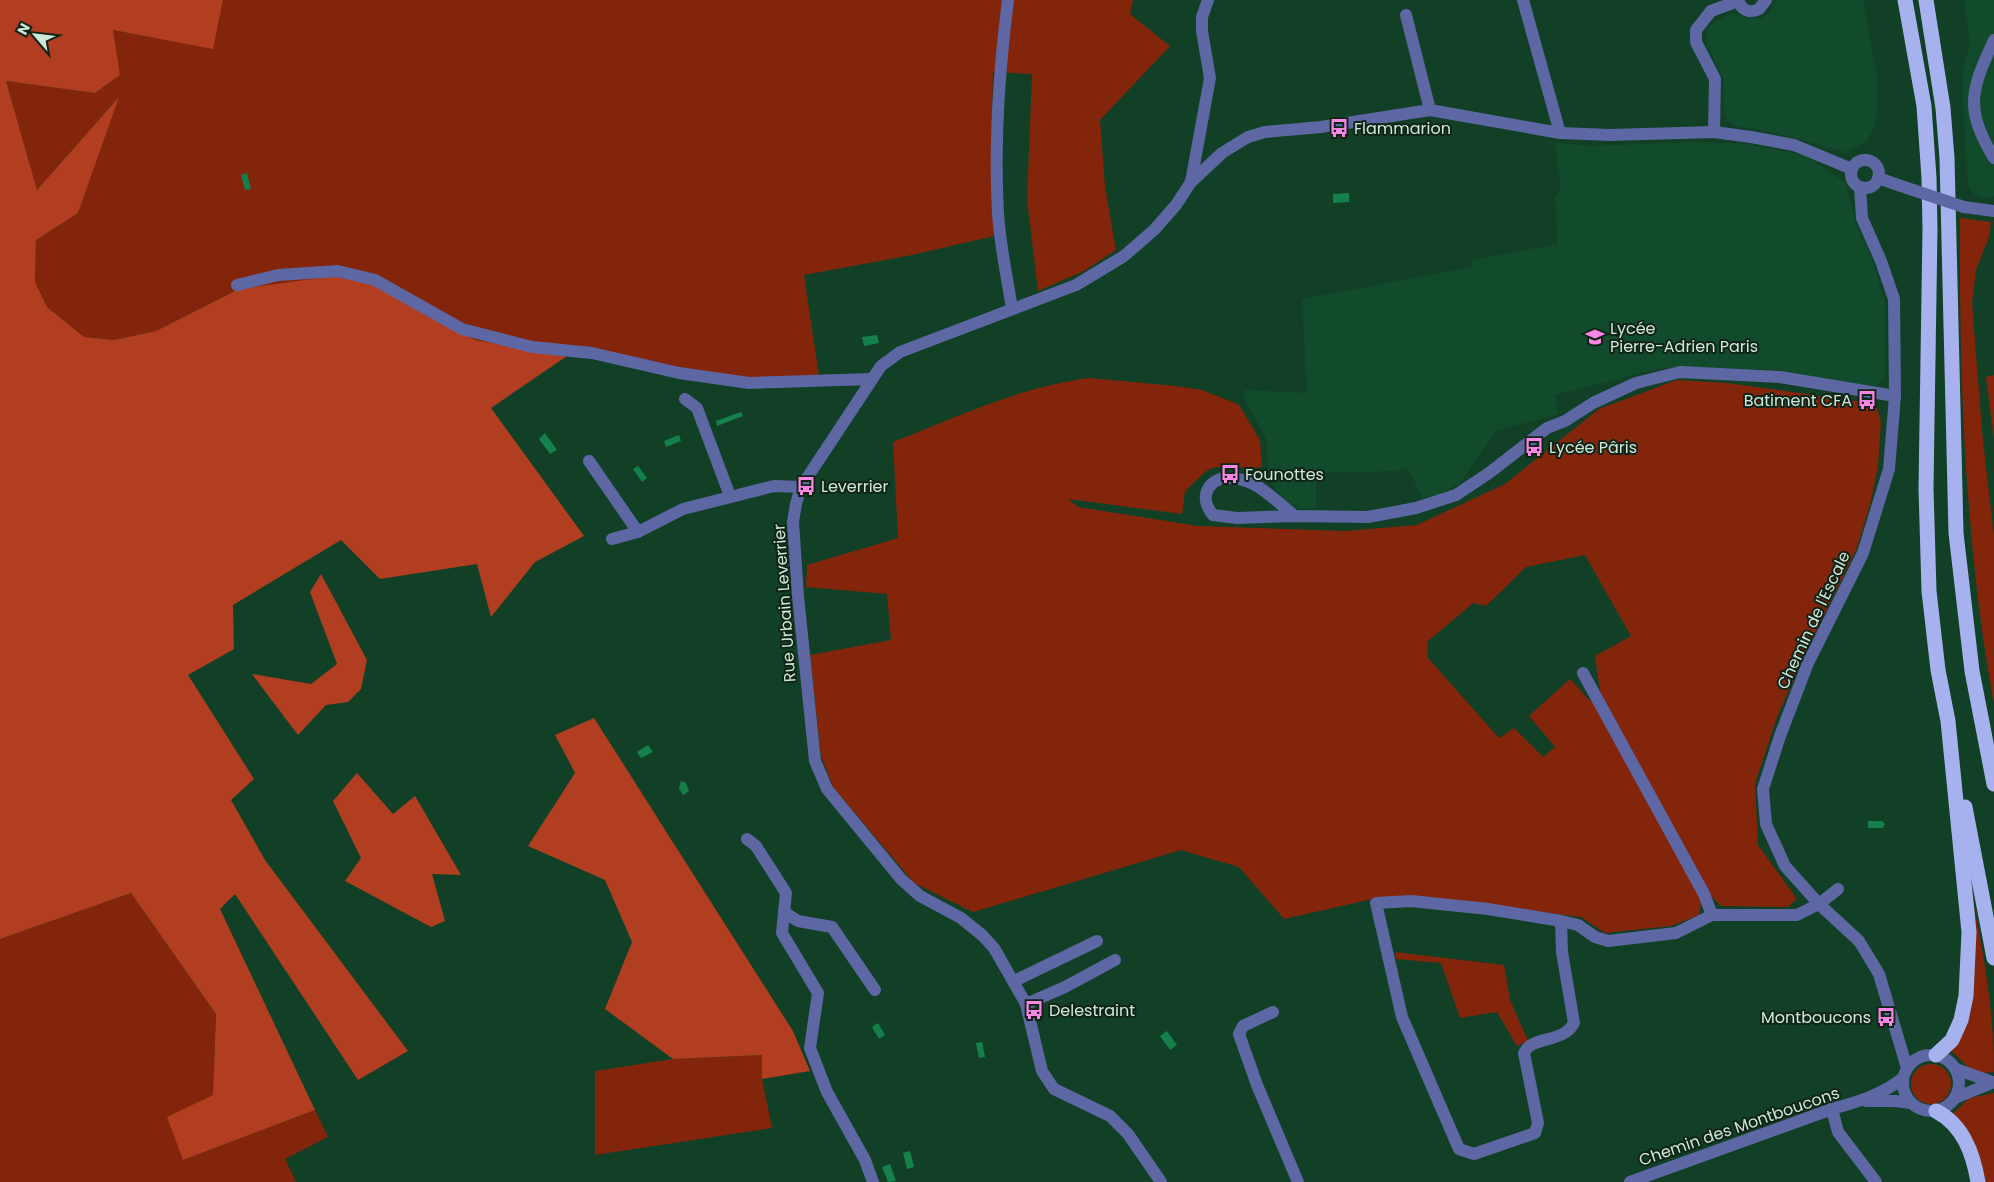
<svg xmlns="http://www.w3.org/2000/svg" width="1994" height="1182" font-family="Poppins,sans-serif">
	<rect width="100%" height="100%" fill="#114026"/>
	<g fill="#124b2c">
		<polygon points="1776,0 1863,0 1878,81 1878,94 1877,115 1873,130 1865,143 1861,143 1861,145 1846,152 1777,133 1736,126 1729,122 1724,112 1723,77 1706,43 1706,32 1710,26 1730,14 1735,14 1747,19 1762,18 1769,14"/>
		<polygon points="1964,0 1994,0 1994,196 1982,198 1974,194 1968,185 1962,81 1964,63 1970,45"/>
		<polygon points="1697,142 1746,144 1804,155 1845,182 1857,227 1873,262 1886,307 1886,374 1879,384 1871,387 1778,370 1673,367 1657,369 1555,395 1558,414 1496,431 1460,483 1438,495 1422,498 1408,468 1395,471 1316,473 1316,508 1299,509 1285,500 1272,484 1269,475 1266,438 1244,398 1244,390 1307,393 1302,299 1472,267 1471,260 1558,244 1555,197 1561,189 1555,143 1591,146"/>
	</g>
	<g fill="#83250b">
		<polygon points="223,0 1133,0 1130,14 1170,46 1100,120 1105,187 1116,250 1084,271 1038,291 1027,199 1032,74 993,72 991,156 994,236 912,255 804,275 820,383 755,388 587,355 567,356 475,340 374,285 239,289 156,331 114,340 84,337 47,307 35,282 36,240 78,213 118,98 37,190 6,81 95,93 120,75 112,30 212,48"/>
		<path d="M 1960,218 L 1991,222 L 1989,237 L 1976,270 L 1972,303 L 1982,431 L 1994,537 L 1994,704 C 1965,545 1959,380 1960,218 Z"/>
		<polygon points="1994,375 1994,440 1986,377"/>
		<path d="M 1089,378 L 1176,386 L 1202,390 L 1235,403 L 1239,405 L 1260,440 L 1262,467 C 1246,470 1218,463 1208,470 C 1200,476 1193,484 1185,491 L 1182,514 L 1068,499 L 1078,507 L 1198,526 L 1345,531 L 1417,525 L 1505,484 L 1599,409 L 1677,380 L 1727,383 L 1871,403 L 1877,408 L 1881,423 L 1878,467 L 1870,505 L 1856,550 L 1802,660 L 1777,717 L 1755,784 L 1758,845 L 1797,899 L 1788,907 L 1721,906 L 1708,893 L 1601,697 L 1595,656 L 1631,636 L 1585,555 L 1526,567 L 1486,606 L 1473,603 L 1427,642 L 1428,658 L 1499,738 L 1514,728 L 1543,757 L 1555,747 L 1529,716 L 1570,679 L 1590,701 L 1593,700 L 1702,898 L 1699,915 L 1671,926 L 1605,933 L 1581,917 L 1418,897 L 1368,900 L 1284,919 L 1239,867 L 1181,850 L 973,912 L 914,883 L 833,787 L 821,756 L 810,655 L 891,640 L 887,594 L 806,587 L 807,565 L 898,538 L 893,442 C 957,417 1020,387 1089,378 Z"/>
		<polygon points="131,893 216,1014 213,1095 183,1160 315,1110 328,1137 285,1159 296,1182 0,1182 0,939"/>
		<path d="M 1972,906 L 1974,906 C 1985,961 1994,1016 1994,1072 C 1969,1076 1966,1062 1949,1049 L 1961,1038 L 1970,1011 Z"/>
		<polygon points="1395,952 1504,965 1510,1000 1528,1041 1517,1046 1497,1012 1460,1018 1441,963 1396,959"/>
		<polygon points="763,1055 762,1079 772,1128 595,1155 595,1071 673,1059"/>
		<circle cx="1931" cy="1084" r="20"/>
		<polygon points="1994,1093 1994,1182 1984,1182 1953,1113 1970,1098"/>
	</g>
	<g fill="#b13e20">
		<polygon points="0,0 223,0 213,49 113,30 120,75 95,93 6,81 37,190 119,97 78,213 36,240 35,282 47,307 84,337 114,340 156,331 239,289 334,276 374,285 475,340 567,356 491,408 584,536 535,562 491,617 477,564 380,579 341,540 233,605 234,649 188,675 254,779 231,800 265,860 408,1051 358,1080 235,894 220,909 315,1110 183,1160 167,1117 213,1095 216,1014 131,893 0,939"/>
		<polygon points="321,574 367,660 361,689 348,702 326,705 298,735 252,674 311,684 337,664 310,592"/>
		<polygon points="594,718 793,1031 810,1071 762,1079 762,1055 673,1059 605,1009 632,942 605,880 528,846 575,773 555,735"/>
		<polygon points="357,773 393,814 415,796 461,875 432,874 445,921 431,927 345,881 361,858 333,801"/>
	</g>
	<g fill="#14814c">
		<polygon points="247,173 251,189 245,190 241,175"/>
		<polygon points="1349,193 1349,202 1333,203 1333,194"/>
		<polygon points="877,335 879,343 864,346 862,337"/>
		<polygon points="741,412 743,416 717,426 716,421"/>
		<polygon points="545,433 557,450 550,454 539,439"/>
		<polygon points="679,435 681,441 666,447 664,441"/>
		<polygon points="638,466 647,478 642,482 633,469"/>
		<polygon points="648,745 653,752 641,758 637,752"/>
		<polygon points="681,781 686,783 689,791 683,795 679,788"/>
		<polygon points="1868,821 1882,821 1885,824 1883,828 1868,828"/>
		<polygon points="878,1023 885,1035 879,1039 872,1027"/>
		<polygon points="1167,1031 1177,1045 1170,1050 1160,1036"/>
		<polygon points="982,1042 985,1057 979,1058 976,1043"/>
		<polygon points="910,1151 914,1167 907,1169 903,1153"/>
		<polygon points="890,1164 896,1181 888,1182 882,1167"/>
	</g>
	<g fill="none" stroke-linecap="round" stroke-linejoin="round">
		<g stroke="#5d67a4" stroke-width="12">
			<path d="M 1008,0 C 999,71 994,142 998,214 C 1000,245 1007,277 1012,309"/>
			<polyline points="1523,0 1560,133"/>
			<path d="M 1738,0 C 1741,10 1750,14 1759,9 L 1766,0"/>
			<polyline points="1406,15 1430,110"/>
			<path d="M 1994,40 C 1971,90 1964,108 1994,158"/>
			<polyline points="1714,132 1715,79 1696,42 1696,30 1711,11 1738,1"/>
			<circle cx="1865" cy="174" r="14"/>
			<polyline points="1878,178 1907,188"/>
			<polyline points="1191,182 1222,153 1248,137 1265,132 1321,127 1430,110 1560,133 1610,135 1714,132 1751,137 1794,145 1852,169"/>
			<polyline points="1860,187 1862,218 1881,261 1894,299 1895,396 1889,469 1863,553 1808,663 1780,736 1763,789 1766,824 1785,866 1819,904 1859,941 1879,974 1907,1068"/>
			<polyline points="1964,207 1994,211"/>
			<polyline points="237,285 278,275 338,271 375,280 462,329 532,347 592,353 679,373 749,383 871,379"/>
			<polyline points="685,399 697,408 730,496"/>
			<polyline points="589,461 638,532"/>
			<path d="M 1295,516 C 1270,497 1254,474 1220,479 C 1203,486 1202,502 1213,515 L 1237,518 L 1295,516 L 1368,517 L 1416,508 L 1456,495 L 1489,473 L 1547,428 L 1565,421 L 1593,403 L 1636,383 L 1680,372 L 1780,377 L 1895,396"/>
			<polyline points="612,539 638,532 683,509 774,486 801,487"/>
			<polyline points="1583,673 1704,894 1712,915"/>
			<polyline points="747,839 756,846 786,893 782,933 818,993 810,1048 827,1092 865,1160 873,1182"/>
			<polyline points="784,912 798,921 832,927 875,990"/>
			<path d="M 1561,921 L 1562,952 L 1574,1023 C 1563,1044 1532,1035 1524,1053 L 1538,1123 L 1535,1133 L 1474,1154 L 1459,1149 L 1402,1017 L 1376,903 L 1411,901 L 1488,909 L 1561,921 L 1578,925 L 1595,937 L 1608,941 L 1676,933 L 1712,915 L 1797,915 L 1819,904 L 1838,889"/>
			<polyline points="1014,981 1097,941"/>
			<polyline points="1026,1004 1065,987 1115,960"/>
			<polyline points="1273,1012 1243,1026 1239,1034 1257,1085 1298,1182"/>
			<circle cx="1931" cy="1083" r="28"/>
			<polyline points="1956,1069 1992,1082"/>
			<polyline points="1955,1098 1994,1082"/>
			<polyline points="1866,1101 1895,1101 1911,1103"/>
			<polyline points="1832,1109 1838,1132 1876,1182"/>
			<polyline points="1161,1182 1128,1134 1110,1116 1054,1089 1042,1071 1026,1004 994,948 982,935 961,918 920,896 901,879 827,789 815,761 798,596 793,522 796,504 801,487 881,366 900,352 1076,285 1124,256 1154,230 1176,205 1191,182 1210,78 1202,31 1202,17 1208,0"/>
			<path d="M 1630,1182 L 1832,1109 C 1857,1102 1882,1095 1903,1078"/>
		</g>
		<g stroke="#a6b2ed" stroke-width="15">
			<polyline points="1905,0 1924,106 1929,178 1930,229 1926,488 1929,591 1938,670 1948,721 1969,932 1966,996 1961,1020 1952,1040 1936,1055"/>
			<polyline points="1926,0 1943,108 1947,158 1956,533 1972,671 1994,784"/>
			<polyline points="1965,807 1994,958"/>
			<path d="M 1936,1111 C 1963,1125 1973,1153 1978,1182"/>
		</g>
		<polyline stroke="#5d67a4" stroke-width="12" points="1907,188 1964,207"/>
	</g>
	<defs>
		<g id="bus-bare" transform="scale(1.5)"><path d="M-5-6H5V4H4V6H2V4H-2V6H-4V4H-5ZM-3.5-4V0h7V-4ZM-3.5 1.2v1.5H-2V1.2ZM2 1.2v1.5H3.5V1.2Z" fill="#fc86e4" stroke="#0f2317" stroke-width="2.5" paint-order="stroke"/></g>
		<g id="school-bare" transform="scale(1.5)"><path d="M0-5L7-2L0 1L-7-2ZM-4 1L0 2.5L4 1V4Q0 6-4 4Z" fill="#fc86e4" stroke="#0f2317" stroke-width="2.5" paint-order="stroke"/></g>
	</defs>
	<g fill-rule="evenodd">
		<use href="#bus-bare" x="1339" y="128"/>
		<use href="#school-bare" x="1595" y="337"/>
		<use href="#bus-bare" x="1867" y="400"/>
		<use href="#bus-bare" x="1534" y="447"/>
		<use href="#bus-bare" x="1230" y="474"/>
		<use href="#bus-bare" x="806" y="486"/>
		<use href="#bus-bare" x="1034" y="1010"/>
		<use href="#bus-bare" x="1886" y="1017"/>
	</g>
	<g text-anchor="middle" stroke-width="4" stroke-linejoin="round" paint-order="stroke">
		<g font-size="16" fill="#cfe8d7" stroke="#0f2317" text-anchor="start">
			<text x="1354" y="134">Flammarion</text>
			<text x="1610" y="334">Lycée<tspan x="1610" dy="18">Pierre-Adrien Paris</tspan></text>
			<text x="1852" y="406" text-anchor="end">Batiment CFA</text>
			<text x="1549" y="453">Lycée Pâris</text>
			<text x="1245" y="480">Founottes</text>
			<text x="821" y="492">Leverrier</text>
			<text x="1049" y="1016">Delestraint</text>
			<text x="1871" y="1023" text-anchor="end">Montboucons</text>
		</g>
		<g font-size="16" fill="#cfe8d7" stroke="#0f2317">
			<text transform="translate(784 603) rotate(-94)" y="6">Rue Urbain Leverrier</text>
			<text transform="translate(1813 620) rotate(-65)" y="6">Chemin de l'Escale</text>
			<text transform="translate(1739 1126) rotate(-19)" y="6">Chemin des Montboucons</text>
		</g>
	</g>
	<g transform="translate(35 35) rotate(298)" stroke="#0f2317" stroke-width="4" paint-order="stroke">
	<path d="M0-4L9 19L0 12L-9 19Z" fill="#cfe8d7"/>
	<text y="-8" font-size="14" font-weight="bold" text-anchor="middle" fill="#cfe8d7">N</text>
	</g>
</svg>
